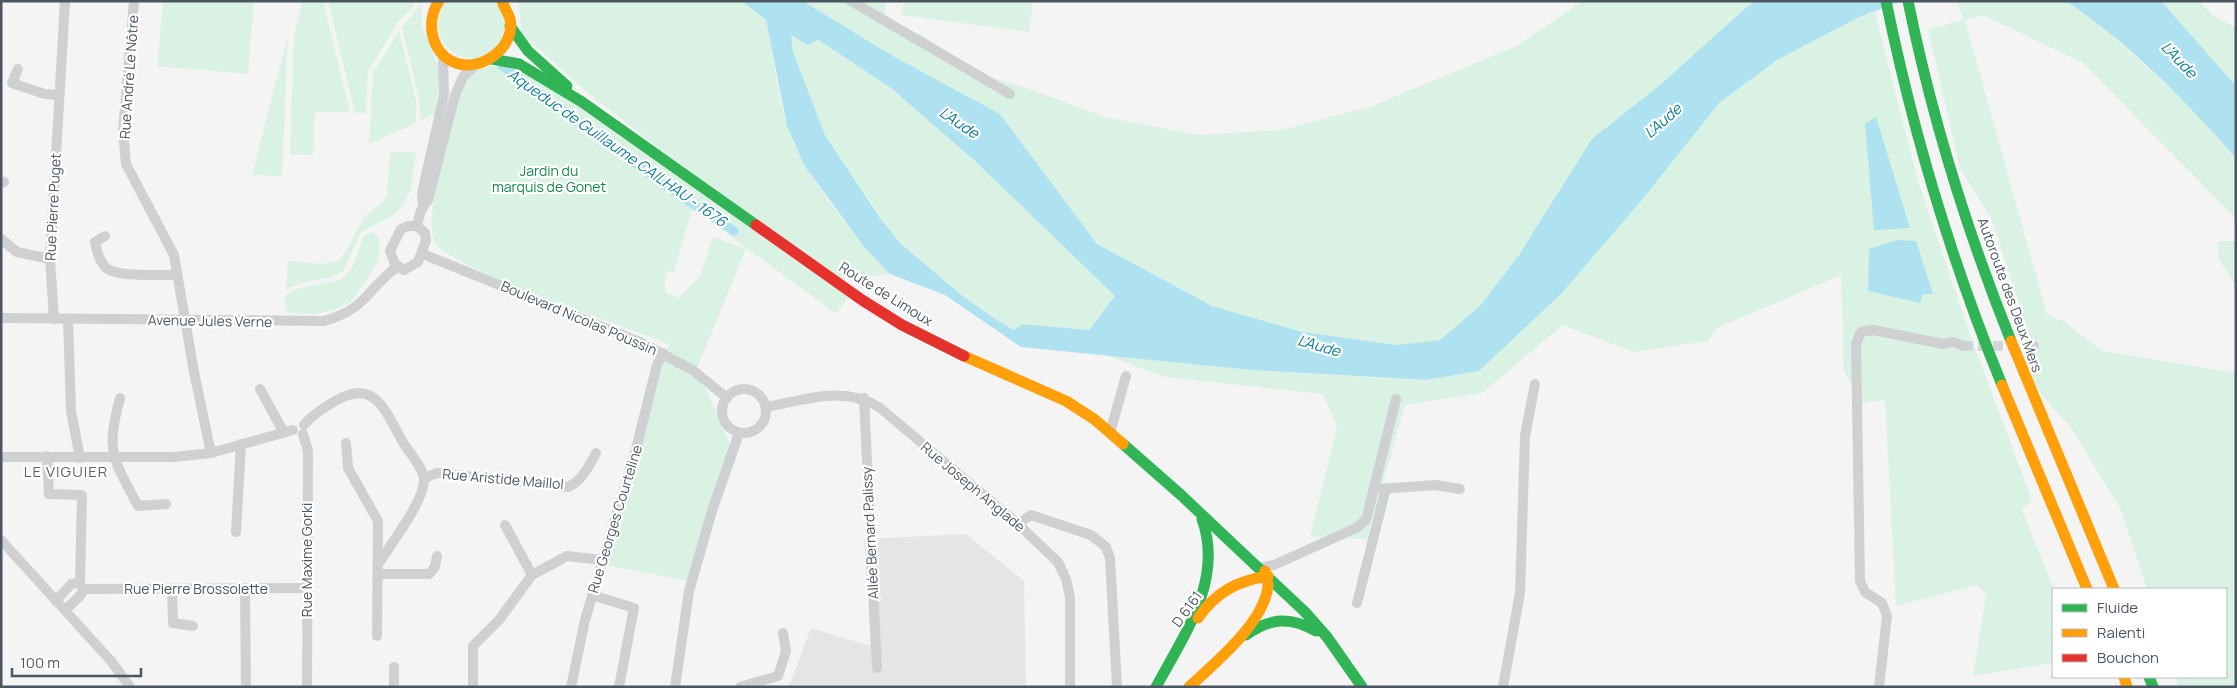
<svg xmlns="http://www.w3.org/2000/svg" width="2237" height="688" font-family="Manrope,sans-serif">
	<rect width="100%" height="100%" fill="#f4f4f4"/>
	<polygon fill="#e6e5e6" points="966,534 1024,581 1026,687 789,687 811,628 871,646 864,539"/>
	<g fill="#d9f2e3">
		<polygon points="163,1 254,1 248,74 157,66"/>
		<polygon points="302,1 323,1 350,112 315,112 313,155 290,154 294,36"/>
		<polygon points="328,1 414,1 412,8 399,21 368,71 366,113 355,113"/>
		<path d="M 445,1 L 497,1 L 505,24 C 503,30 501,41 497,46 C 466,78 420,39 445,1 Z"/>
		<path d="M 519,1 L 742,1 L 766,20 C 773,55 777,91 787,125 C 800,171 857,239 890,274 L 841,279 L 661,150 L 589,94 L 521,33 Z"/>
		<polygon points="803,1 884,1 886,21 922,35 978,73 1035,91 1105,117 1198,135 1282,130 1372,106 1517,46 1582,1 1756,1 1660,85 1548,210 1519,255 1480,306 1440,340 1397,345 1302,332 1212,306 1097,244 1000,114 891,55"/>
		<polygon points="904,1 1033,1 1029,32 902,15"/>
		<polygon points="1957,1 2066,1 2094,19 2196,112 2236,158 2236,219 2083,63 1983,15 1965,20 2047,315 2063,321 2102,351 2236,373 2235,687 2179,687 2176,677 2226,677 2226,589 2147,589 2120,508 2072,429 2035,387 2023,353 2034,351 1992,220 1960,168 1928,29 1964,20"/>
		<polygon points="2161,1 2199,1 2213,15 2236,28 2236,86"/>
		<polygon points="419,6 422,7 422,27 438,66 440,80 435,114 421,120 419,98 402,27"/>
		<polygon points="1875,12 1918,181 1970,335 2032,500 2022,510 2054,589 2053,663 1973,676 1986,594 1977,585 1896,606 1885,400 1861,403 1844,370 1841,275 1717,328 1708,341 1633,352 1563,325 1482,393 1405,405 1367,539 1310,536 1337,427 1323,394 1165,377 1106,355 1252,370 1396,379 1426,380 1479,371 1561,294 1642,200 1719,103 1777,60 1861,16"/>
		<polygon points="399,31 416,100 416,123 369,144 373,73"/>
		<polygon points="288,35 282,176 252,175"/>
		<polygon points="790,35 808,45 817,40 891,88 975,161 1115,296 1089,330 1022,324 1015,330 995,319 960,294 901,244 879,217 825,135 793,52"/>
		<path d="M 490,66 L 527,71 L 848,297 L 836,314 L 690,206 L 692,210 L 674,272 L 668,271 L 665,276 L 665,292 L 679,298 L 700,276 L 713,237 L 746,249 L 697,368 L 736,458 L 688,581 L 606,565 L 669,344 C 635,330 442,266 434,241 C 426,213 441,168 448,140 C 452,124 459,86 469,75 C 474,69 483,68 490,66 Z"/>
		<path d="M 390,152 L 416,152 L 411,190 L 402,206 L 392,216 L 361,232 L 343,271 C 326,283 303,277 286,291 L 288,261 L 324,264 L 338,260 L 344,254 L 365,216 L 383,202 L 387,195 Z"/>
		<path d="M 372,232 L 379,238 C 383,263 372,270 359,290 C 356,294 354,299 350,302 C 333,313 305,318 286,311 L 285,297 C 303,279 333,290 349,272 C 357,262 358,247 364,236 Z"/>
		<polygon points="2217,241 2236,241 2236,286 2219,260"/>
	</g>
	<g fill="#aee2f0" fill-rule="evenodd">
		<path d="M 742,1 L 803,1 L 891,55 L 1000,114 L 1097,244 L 1212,306 L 1302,332 L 1397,345 L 1440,340 L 1480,306 L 1519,255 L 1592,139 L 1660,85 L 1747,7 L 1756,1 L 1903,1 L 1861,16 L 1777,60 L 1719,103 L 1642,200 L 1561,294 L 1479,371 L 1426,380 L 1252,370 L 1021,347 L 945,295 L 890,274 L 865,248 L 804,165 L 787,126 L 766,20 ZM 791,35 L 808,45 L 818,40 L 891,88 L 975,161 L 1115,296 L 1089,330 L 1022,324 L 1014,330 L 995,319 L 960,294 L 901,244 L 879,217 L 825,135 L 793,52 Z"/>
		<path d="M 2066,1 L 2161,1 L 2236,86 L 2236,158 C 2188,103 2127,41 2066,1 Z"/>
		<polygon points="1876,117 1910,228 1874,230 1865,124"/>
		<polygon points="1897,240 1916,241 1933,294 1923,294 1920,303 1868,291 1869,249"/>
	</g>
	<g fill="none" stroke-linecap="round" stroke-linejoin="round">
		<polyline stroke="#aee2f0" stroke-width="9" points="501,65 679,195 734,231"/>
		<polyline stroke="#d2d4d7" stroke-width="10" stroke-dasharray="10 5" stroke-linecap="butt" points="1963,346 2015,346"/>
		<g stroke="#ced0d2" stroke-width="10">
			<polyline points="134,1 123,131 126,164 174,255 194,372 211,453"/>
			<polyline points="851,1 1010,94"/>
			<polyline points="18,69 12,83 45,94 58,95"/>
			<polyline points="1,183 4,182"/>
			<polyline points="423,207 422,193 444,95 443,54"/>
			<polygon points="408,226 417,226 425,233 426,240 418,262 404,270 395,264 390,251 401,229"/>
			<polyline points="417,226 421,210 428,200 455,95 463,77 475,65"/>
			<path d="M 105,236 L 95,242 C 97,251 99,261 106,268 C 119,278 160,274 177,275"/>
			<polyline points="1,239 17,252 50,259"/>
			<polyline points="423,254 642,343 694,371 727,398"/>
			<path d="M 1,318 L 324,321 C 367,309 367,289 398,266"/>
			<polyline points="54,319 50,259 65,1"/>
			<polyline points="68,319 71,411 80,458"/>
			<polyline points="2027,346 2034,346"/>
			<polyline points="260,389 283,431"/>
			<circle cx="744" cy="411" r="22"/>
			<path d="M 120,398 C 105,452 113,458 138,506 L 166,504"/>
			<polyline points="864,398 877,668"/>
			<path d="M 766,407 C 806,400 842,385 879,407 L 1018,524 L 1058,562 L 1066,579 L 1070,597 L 1070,687"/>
			<path d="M 304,425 C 313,414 325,407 337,400 C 377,377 387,416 404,444 C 410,453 424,469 424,480 C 424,501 391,544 379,563"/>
			<polyline points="1110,433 1126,376"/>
			<polyline points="303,434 308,451 307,687"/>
			<polyline points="346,443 348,468 378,521 377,636"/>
			<polyline points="47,456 49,494 82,495 80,583"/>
			<polyline points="1,457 174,457 211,453 293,430"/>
			<path d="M 425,478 L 437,473 L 568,487 C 582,481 589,466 596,453"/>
			<polyline points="1381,489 1435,485 1460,489"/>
			<polyline points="1018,524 1031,515 1091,535 1106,547 1110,558 1117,687"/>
			<polyline points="505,525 532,575"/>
			<polyline points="236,532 241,444"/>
			<polyline points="1,540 111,661 130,687"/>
			<polyline points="1263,567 1274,565 1356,528 1366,520 1396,399"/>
			<polyline points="378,574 429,574 435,567 437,556"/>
			<polyline points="84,589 307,588"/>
			<polyline points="245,589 246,687"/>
			<polyline points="172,590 173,623 193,626"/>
			<polyline points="592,595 634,608 619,687"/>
			<polyline points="56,601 71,584 80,583"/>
			<polyline points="1357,603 1386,488"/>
			<polyline points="65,610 79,597 84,589"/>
			<polyline points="394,667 394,687"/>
			<polyline points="473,687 473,646 499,620 532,575 567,556 602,560"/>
			<polyline points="571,687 585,620 636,449 657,365 663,353"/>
			<polyline points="675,687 689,591 712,511 739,433"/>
			<polyline points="740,687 778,676 786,651 783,633"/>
			<polyline points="1503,687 1520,593 1525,436 1535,384"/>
			<polyline points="1879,687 1887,616 1882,603 1865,592 1860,581 1856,344 1861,332 1873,330 1943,344 1954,342 1963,346"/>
		</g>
		<g stroke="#30b455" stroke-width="11">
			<path d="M 1886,1 C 1913,133 1951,260 2002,385"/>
			<path d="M 1908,1 C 1932,119 1966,229 2011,341"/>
			<polyline points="510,26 528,51 567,86"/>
			<polyline points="492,59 519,64 582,102 756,225"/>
			<polyline points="1123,444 1181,495 1305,612 1327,637 1362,687"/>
			<path d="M 1246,635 C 1270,618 1290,616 1316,631"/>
			<polyline points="2149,677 2153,687"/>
			<path d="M 1156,687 C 1184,635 1224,580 1202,519"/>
		</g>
		<g stroke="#ff9f0a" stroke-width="11">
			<path d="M 439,1 C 425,22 431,54 456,63 C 482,72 516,47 510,19 C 508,13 504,7 502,1"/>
			<polyline points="2011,341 2114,589"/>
			<polyline points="964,356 1066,401 1094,419 1123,444"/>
			<polyline points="2002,385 2087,589"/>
			<path d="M 1198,618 C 1216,592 1237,581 1268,576"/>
			<polyline points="2124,677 2127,687"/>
			<path d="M 1189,687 C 1215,663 1264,623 1268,586 C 1268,581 1266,576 1265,571"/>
		</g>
		<polyline stroke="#e5322d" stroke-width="11" points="756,225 862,300 902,325 964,356"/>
	</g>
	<g text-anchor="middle" stroke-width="4.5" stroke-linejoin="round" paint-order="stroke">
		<g font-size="14" fill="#4a5661" stroke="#fff">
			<text transform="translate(129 77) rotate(-86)" y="5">Rue André Le Nôtre</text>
			<text transform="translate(53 207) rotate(-87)" y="5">Rue Pierre Puget</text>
			<text transform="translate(886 294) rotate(32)" y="5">Route de Limoux</text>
			<text transform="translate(2010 295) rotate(70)" y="5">Autoroute des Deux Mers</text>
			<text transform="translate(579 318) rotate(23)" y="5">Boulevard Nicolas Poussin</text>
			<text transform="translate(210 321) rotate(1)" y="5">Avenue Jules Verne</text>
			<text transform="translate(503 479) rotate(5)" y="5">Rue Aristide Maillol</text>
			<text transform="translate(973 487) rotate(40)" y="5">Rue Joseph Anglade</text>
			<text transform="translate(615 519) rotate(-73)" y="5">Rue Georges Courteline</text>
			<text transform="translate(870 533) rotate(-93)" y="5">Allée Bernard Palissy</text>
			<text transform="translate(307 560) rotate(-90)" y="5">Rue Maxime Gorki</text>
			<text x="196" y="594">Rue Pierre Brossolette</text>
			<text transform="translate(1187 609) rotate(-54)" y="5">D 6161</text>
		</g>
		<g font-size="14" fill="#17864f" stroke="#fff">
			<text x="549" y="176">Jardin du<tspan x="549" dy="16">marquis de Gonet</tspan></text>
		</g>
		<g font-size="15" font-style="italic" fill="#0c7c9b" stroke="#fff">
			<text transform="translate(2179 60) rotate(46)" y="5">L'Aude</text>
			<text transform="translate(1663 121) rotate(-41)" y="5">L'Aude</text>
			<text transform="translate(959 123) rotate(34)" y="5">L'Aude</text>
			<text transform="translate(617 148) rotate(35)" y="5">Aqueduc de Guillaume CAILHAU - 1676</text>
			<text transform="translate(1319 346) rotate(16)" y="5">L'Aude</text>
		</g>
		<g font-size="15" letter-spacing="1" fill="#5f6368" stroke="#fff">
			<text x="66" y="477">LE VIGUIER</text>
		</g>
	</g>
	<rect width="2237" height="688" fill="none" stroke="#4a5661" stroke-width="5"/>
	<rect x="2052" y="588" width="175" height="90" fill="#ffffff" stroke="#b7bbc0"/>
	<rect x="2062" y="604" width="25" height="8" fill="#30b455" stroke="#b7bbc0"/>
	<text x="2097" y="613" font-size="15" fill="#4a5661">Fluide</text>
	<rect x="2062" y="629" width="25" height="8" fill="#ff9f0a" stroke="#b7bbc0"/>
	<text x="2097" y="638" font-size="15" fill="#4a5661">Ralenti</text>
	<rect x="2062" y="654" width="25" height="8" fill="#e5322d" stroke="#b7bbc0"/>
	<text x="2097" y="663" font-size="15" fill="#4a5661">Bouchon</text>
	<path d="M12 668v8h129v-8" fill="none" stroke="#4a5661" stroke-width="2.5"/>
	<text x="20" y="668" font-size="15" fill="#4a5661" stroke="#ffffff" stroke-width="4" paint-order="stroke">100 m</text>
</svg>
